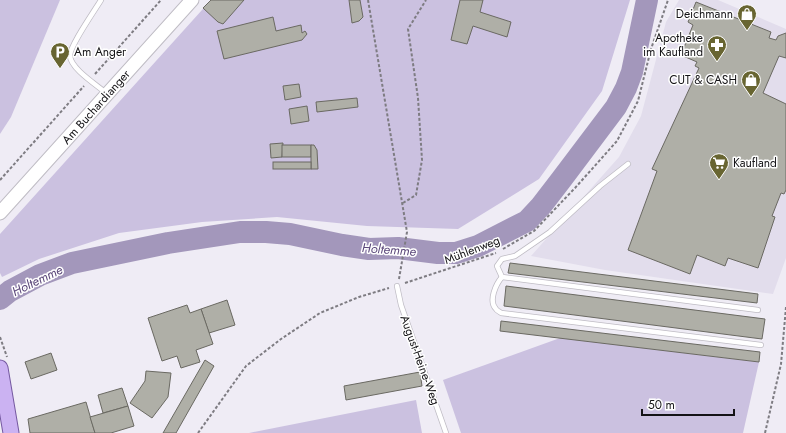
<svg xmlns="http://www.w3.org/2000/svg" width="786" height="433" font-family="Jost,sans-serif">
	<rect width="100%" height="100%" fill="#efecf5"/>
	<polygon fill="#e2ddec" points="679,0 718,0 786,29 786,258 773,294 605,270 531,256 619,157 641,116 666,22"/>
	<g fill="#cbc1e0">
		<polygon points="0,0 60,0 11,117 0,134"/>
		<polygon points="211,0 630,0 602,91 539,179 458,229 367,226 277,217 202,222 119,233 39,259 2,277 0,273 0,234"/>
		<polygon points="560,338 759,362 743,433 461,433 443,380"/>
		<polygon points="416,400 422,433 249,433"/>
	</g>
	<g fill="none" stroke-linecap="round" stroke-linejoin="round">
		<polyline stroke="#a397bb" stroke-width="22" points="0,299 10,291 40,275 72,263 168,243 240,232 266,232 290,234 342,245 369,249 398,248 438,253 456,253 478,246 527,221 541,206 561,180 616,107 626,88 632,72 647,0"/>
	</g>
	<g fill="#afafa7" stroke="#6a6962">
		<polygon points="211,0 244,0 223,24 218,22 203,8"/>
		<polygon points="349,0 360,0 363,17 359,21 352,23"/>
		<polygon points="460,0 483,0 480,12 511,22 507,37 473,26 467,44 451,40"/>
		<polygon points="696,2 771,32 769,38 776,40 778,36 786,33 786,58 779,56 763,93 786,104 786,190 784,194 781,193 772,216 775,217 758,268 728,258 725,266 697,255 690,274 628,250 657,171 652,169 699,68 695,66 697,62 681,55 693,25 688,22"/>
		<polygon points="273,17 276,31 301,25 302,33 305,31 307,34 302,40 224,59 217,31"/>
		<polygon points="299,84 301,97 285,100 283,86"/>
		<polygon points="357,98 358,107 317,112 316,102"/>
		<polygon points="307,106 309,121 291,124 289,109"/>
		<polygon points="283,143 282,157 271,158 270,144"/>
		<rect x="282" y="145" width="29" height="12"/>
		<polygon points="311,145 314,145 317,150 318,169 311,169"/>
		<rect x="273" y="162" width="38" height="7"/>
		<polygon points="510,263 758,294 757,303 508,273"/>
		<polygon points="506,286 765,319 762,339 504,306"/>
		<polygon points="227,300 235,325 209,333 201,309"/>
		<polygon points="187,305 190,313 201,309 213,344 196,350 200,362 181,368 177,356 162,361 148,318"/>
		<polygon points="501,321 760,352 759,362 500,331"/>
		<polygon points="51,353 57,370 31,379 25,362"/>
		<polygon points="205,360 214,366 176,433 163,433"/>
		<polygon points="146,371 171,373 168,397 152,418 130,403 145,381"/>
		<polygon points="420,372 422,386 346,400 344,386"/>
		<polygon points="122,388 128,406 103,413 98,395"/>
		<polygon points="86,402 95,433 30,433 28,419"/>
		<polygon points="128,406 134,426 111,433 95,433 90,417"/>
	</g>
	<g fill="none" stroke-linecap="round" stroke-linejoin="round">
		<g stroke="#bfbcc4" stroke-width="6">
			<g id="service">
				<path d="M 101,0 C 95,10 69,47 70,56 C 71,69 97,85 106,93"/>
				<polyline points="628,164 600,186 550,232 515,256 502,259 497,266 502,277 758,310"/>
				<path d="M 502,277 C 496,284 488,301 496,309 C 497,311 499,311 501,313 L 761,345"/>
				<polyline points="397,286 401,305 446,433"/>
			</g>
		</g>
		<g stroke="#bfbcc4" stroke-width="15">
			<polyline id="secondary" points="0,213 192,0"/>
		</g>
		<g stroke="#7559a0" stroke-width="17">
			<polyline id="primary" points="0,368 11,433"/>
		</g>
		<g stroke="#7e7c82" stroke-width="2" stroke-dasharray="3 2" stroke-linecap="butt">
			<polyline points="368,0 407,232 399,279"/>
			<polyline points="655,36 667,40"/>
			<polyline points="95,74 161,0"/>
			<polyline points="0,180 84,86"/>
			<polyline points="403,203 416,195 422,160 418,98 408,29 426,0"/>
			<polyline points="503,249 534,231 575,188 617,141 638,101 651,49 668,0"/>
			<polyline points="405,283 496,253"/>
			<polyline points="0,337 7,357"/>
			<polyline points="198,433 246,366 281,339 320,313 359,297 389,288"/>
			<polyline points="765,433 781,364 786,307"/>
		</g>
		<use href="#service" stroke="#fff" stroke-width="4.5"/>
		<use href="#secondary" stroke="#fff" stroke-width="13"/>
		<use href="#primary" stroke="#cbb2f2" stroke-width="15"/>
	</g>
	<defs>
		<g id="shop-pin" transform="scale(1)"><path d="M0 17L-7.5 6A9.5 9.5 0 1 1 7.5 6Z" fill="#686531" stroke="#fff"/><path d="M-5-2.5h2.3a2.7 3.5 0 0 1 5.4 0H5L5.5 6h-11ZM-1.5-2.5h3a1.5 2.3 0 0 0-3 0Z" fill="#fff"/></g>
		<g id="pharmacy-pin" transform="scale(1)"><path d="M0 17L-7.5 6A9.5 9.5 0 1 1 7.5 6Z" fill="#686531" stroke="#fff"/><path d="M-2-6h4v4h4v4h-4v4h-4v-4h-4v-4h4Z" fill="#fff"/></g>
		<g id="parking-pin" transform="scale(1)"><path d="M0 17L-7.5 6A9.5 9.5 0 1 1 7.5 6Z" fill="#686531" stroke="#fff"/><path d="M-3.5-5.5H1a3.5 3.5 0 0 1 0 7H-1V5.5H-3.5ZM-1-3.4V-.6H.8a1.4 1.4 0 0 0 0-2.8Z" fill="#fff"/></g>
		<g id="supermarket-pin" transform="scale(1)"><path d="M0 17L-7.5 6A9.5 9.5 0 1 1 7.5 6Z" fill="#686531" stroke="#fff"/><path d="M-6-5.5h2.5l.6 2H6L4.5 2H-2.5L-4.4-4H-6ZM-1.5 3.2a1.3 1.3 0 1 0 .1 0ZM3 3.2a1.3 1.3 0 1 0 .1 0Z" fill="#fff"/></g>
	</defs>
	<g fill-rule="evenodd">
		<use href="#shop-pin" x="747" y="14"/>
		<use href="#pharmacy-pin" x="717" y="45"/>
		<use href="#parking-pin" x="60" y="52"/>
		<use href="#shop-pin" x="751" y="80"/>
		<use href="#supermarket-pin" x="719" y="163"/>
	</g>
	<g text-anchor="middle" stroke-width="3" stroke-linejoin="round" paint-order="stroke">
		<g font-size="12" fill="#141316" stroke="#fff" text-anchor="end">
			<text x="733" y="18">Deichmann</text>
			<text x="703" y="42">Apotheke<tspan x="703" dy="14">im Kaufland</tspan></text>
			<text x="74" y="56" text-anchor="start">Am Anger</text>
			<text x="737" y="84">CUT &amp; CASH</text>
			<text x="733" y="167" text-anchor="start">Kaufland</text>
		</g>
		<g font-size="12" fill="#141316" stroke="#fff">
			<text transform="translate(96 107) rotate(-48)" y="4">Am Buchardianger</text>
			<text transform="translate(472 250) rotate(-21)" y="4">Mühlenweg</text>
			<text transform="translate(420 360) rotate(70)" y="4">August-Heine-Weg</text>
		</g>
		<g font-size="13" font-style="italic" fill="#5a4679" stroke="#fff">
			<text transform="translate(389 249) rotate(4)" y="5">Holtemme</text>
			<text transform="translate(37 280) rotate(-26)" y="5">Holtemme</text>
		</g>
	</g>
	<path d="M642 409v6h92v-6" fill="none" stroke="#141316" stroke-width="2"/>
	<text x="648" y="409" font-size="12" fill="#141316" stroke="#ffffff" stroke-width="3" paint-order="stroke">50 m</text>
</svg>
